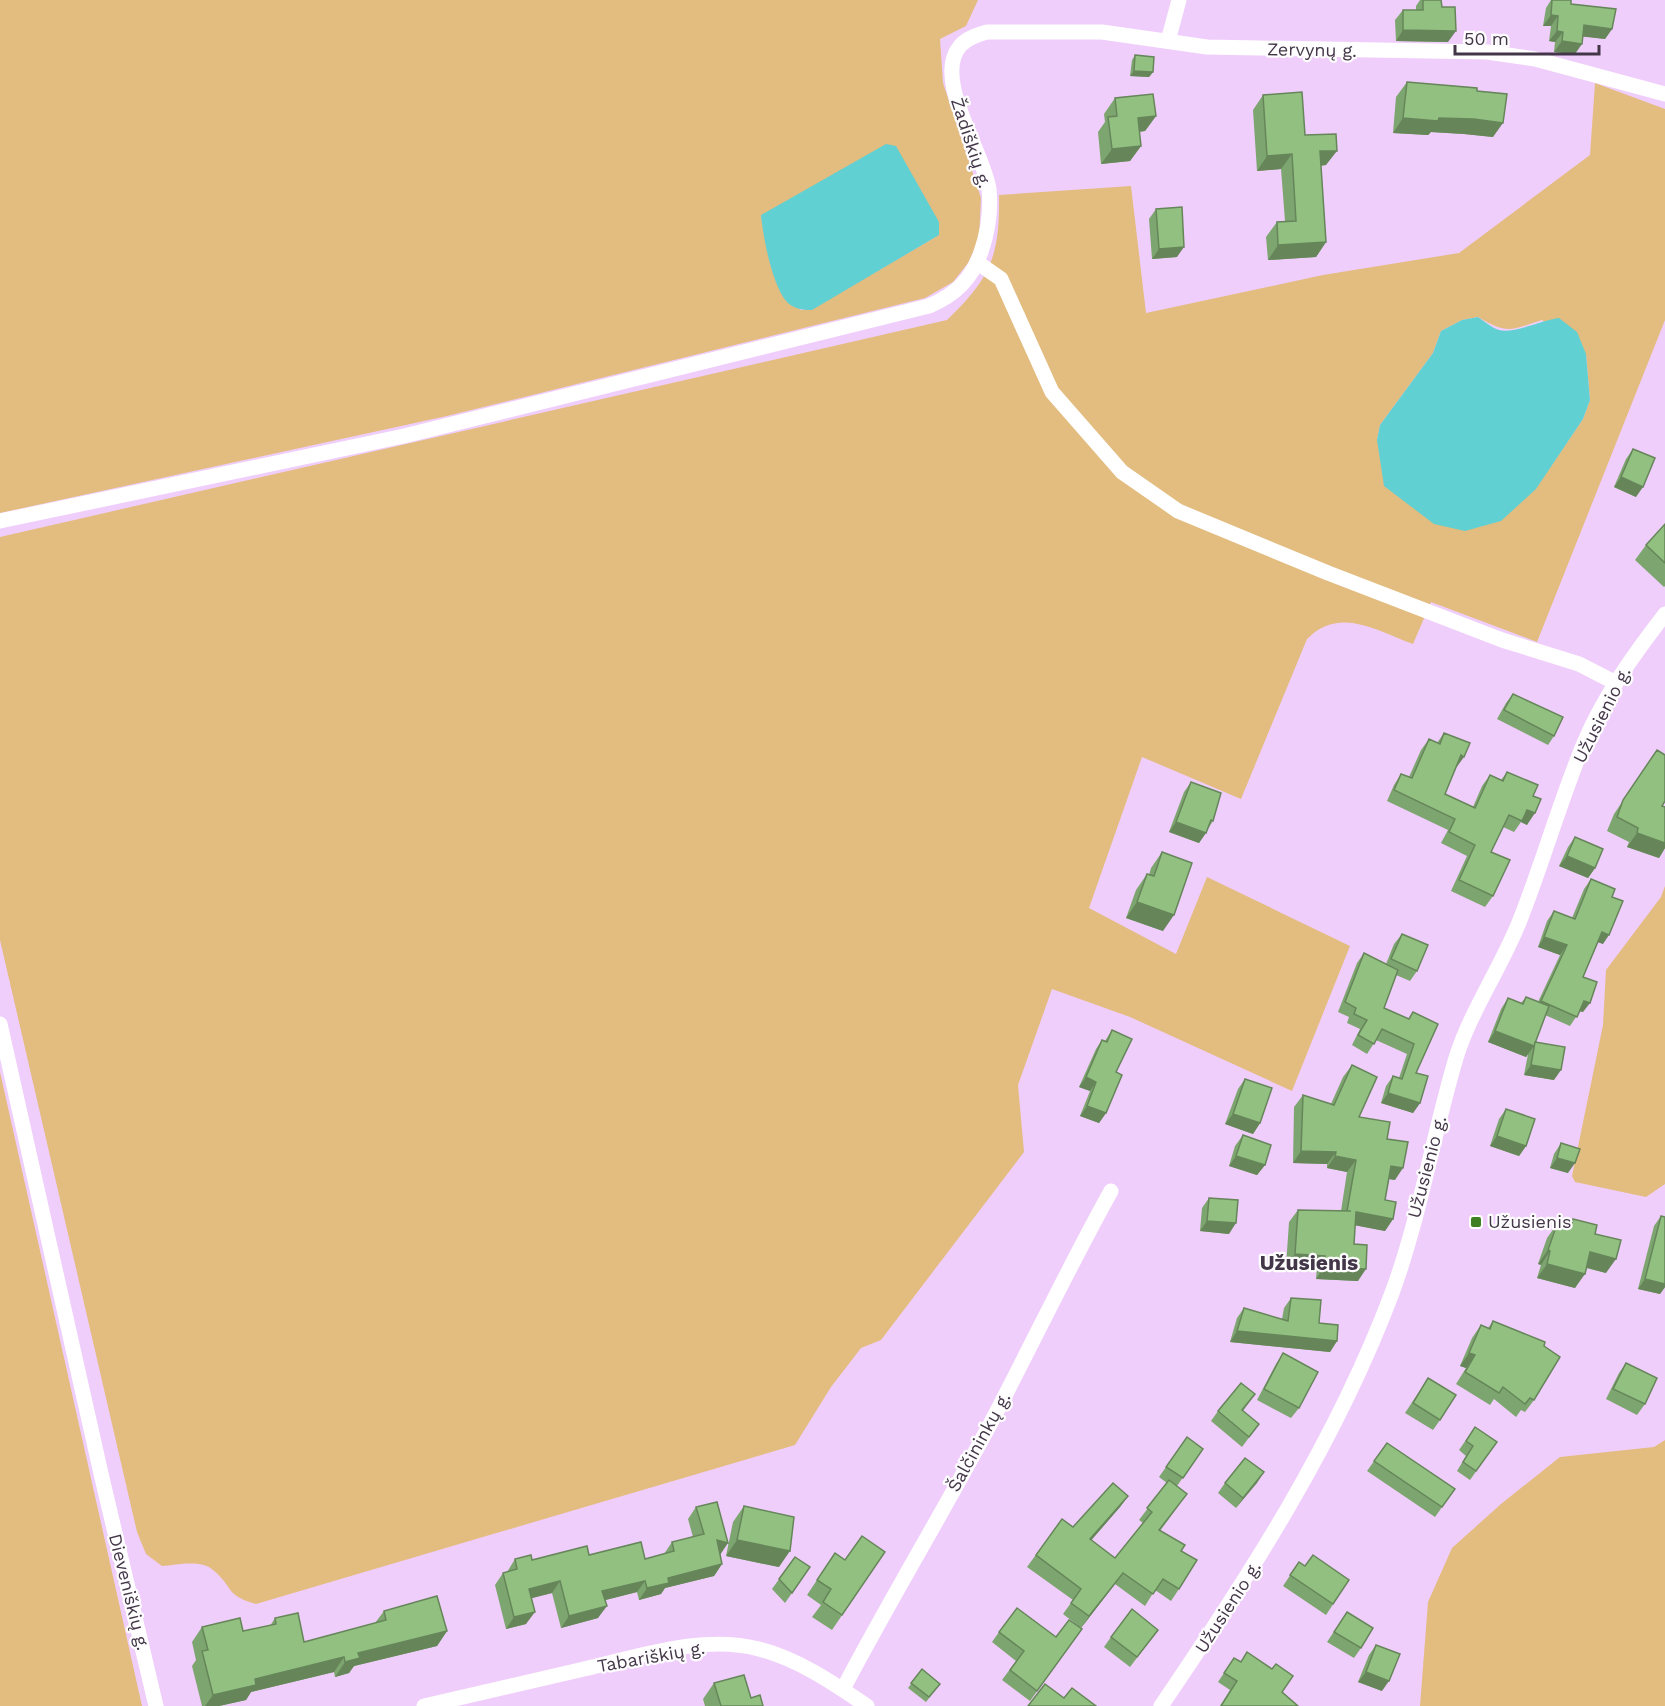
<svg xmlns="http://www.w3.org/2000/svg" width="1665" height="1706" font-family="'Work Sans',sans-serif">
	<rect width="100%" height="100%" fill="#f0cefb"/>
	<g fill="#e3bc7f" fill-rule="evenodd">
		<path d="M 0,0 L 978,0 L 966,26 L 940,39 L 943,83 L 981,198 L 979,239 L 968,263 L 953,282 L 925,298 L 447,416 L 0,513 ZM 939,235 L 812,309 L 799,310 Z"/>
		<path d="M 1595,83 L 1665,109 L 1665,320 L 1537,642 L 1431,602 L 1413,644 C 1376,630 1339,606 1307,639 L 1241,799 L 1142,757 L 1089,908 L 1176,954 L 1207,877 L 1350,946 L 1292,1091 L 1130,1017 L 1052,989 L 1018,1085 L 1024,1152 L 881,1340 L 861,1348 L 831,1387 L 795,1445 L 256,1604 C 224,1595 234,1587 213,1570 C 201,1559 177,1565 162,1566 L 146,1554 L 137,1532 L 0,940 L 0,537 L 947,320 C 991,278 1000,255 999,195 L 1131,186 L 1146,313 L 1323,275 L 1459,253 L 1590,155 ZM 1478,317 C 1508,335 1511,330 1542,320 L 1586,354 L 1590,400 L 1583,419 L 1536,488 L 1377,440 L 1380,425 L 1433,353 L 1441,331 L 1462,320 Z"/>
		<polygon points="1665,886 1665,1184 1646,1197 1575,1182 1572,1176 1603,1025 1606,970 1661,897"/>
		<polygon points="0,1072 142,1706 0,1706"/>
		<polygon points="1665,1440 1665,1706 1420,1706 1428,1602 1452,1548 1501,1504 1560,1457 1654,1447"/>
	</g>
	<g fill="#61d0d3">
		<path d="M 886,144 L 896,146 L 939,222 L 939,235 L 812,310 C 802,310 793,309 786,301 C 772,284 763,237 761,215 Z"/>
		<path d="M 1478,317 C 1484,321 1492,328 1499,330 C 1513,334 1543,320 1559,318 L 1577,332 L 1586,354 L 1590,400 L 1583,419 L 1536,489 L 1501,521 L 1465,531 L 1434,524 L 1384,486 L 1377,440 L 1380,425 L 1433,353 L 1441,331 L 1462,320 Z"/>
	</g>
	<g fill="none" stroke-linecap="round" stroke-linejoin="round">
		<g stroke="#fff" stroke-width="15">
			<polyline points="1168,41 1179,0"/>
			<polyline points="978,263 1001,279 1052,392 1122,472 1178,511 1328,573 1502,640 1579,664 1616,683"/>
			<path d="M 0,521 L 404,436 L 929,306 C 955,295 972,279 981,252 C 988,232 991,210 989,189 C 984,152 932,79 960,46 C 967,38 977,35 987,32 L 1102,32 L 1207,47 L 1487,52 L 1535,59 L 1665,94"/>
			<polyline points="0,1024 102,1478 156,1706"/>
			<path d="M 843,1689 C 889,1602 940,1517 987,1430 C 1029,1351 1067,1270 1111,1191"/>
			<path d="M 424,1706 C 477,1694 530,1681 584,1669 C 638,1657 702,1634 759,1649 C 798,1659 833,1683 867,1706"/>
			<path d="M 1161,1706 C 1250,1575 1336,1442 1392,1293 C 1420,1217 1433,1135 1456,1058 C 1470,1012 1502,966 1520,920 C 1543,862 1560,801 1584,743 C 1604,696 1634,654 1665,614"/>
		</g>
	</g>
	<g fill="#7da56f">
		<polygon points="1420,0 1441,0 1442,7 1448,42 1396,41 1395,20 1403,10 1416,10 1416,6"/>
		<polygon points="1551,0 1571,0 1571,4 1612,29 1605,39 1583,36 1575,54 1554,52 1555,42 1549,41 1551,26 1543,26 1546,8"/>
		<polygon points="1135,55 1153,72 1149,77 1130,76 1132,60"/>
		<polygon points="1407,82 1477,91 1493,137 1464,134 1431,132 1428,135 1393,133 1396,97"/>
		<polygon points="1263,95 1305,135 1326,165 1321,166 1326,242 1316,257 1268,260 1266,237 1277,222 1285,221 1281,169 1257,171 1253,110"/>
		<polygon points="1115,98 1156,116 1145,131 1139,132 1141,146 1130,161 1101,164 1098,132 1105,122 1104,114"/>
		<polygon points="1156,209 1177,257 1152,259 1149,219"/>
		<polygon points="1633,449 1636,497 1614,487 1626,459"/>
		<polygon points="1665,524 1665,586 1664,587 1635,560 1646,545"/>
		<polygon points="1513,694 1554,736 1548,745 1497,719 1506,703"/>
		<polygon points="1444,733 1456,768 1445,794 1473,807 1482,786 1490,775 1501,780 1507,772 1533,796 1527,825 1521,822 1514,832 1503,827 1491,852 1493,896 1485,907 1451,891 1467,856 1441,843 1448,830 1387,801 1394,785 1401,774 1409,777 1421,750 1429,739 1437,743"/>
		<polygon points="1657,750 1662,806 1665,807 1665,848 1659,858 1627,847 1629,842 1607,831 1614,814"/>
		<polygon points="1191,782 1213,821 1199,843 1169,832 1184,792"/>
		<polygon points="1575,837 1595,868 1588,878 1559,866 1568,847"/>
		<polygon points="1162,852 1163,931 1126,918 1136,890 1147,874 1149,875 1151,868"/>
		<polygon points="1591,879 1612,897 1603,944 1598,942 1583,977 1583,1012 1580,1011 1570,1026 1545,1015 1535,1043 1554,1080 1524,1075 1528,1054 1526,1057 1488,1042 1501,1009 1508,998 1521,1003 1526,997 1538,1002 1560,955 1538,947 1547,921 1554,911 1572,918 1584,889"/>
		<polygon points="1402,934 1417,971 1410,981 1396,975 1384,1008 1408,1019 1413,1012 1416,1073 1420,1103 1413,1113 1381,1103 1386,1086 1393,1076 1399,1078 1407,1054 1376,1040 1367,1054 1352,1045 1360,1029 1347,1023 1349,1017 1338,1012 1357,963 1364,953 1386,964 1394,944"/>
		<polygon points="1112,1030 1116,1072 1106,1113 1099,1123 1080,1116 1090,1091 1079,1087 1096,1049 1102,1040 1105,1041"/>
		<polygon points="1352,1065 1359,1117 1387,1139 1395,1180 1389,1179 1385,1200 1393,1219 1385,1231 1355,1225 1354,1244 1358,1281 1316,1279 1317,1268 1286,1266 1289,1222 1298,1210 1341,1211 1347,1172 1327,1168 1327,1164 1293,1163 1294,1107 1303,1095 1331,1104 1343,1077"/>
		<polygon points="1245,1079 1260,1123 1253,1134 1225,1124 1238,1089"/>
		<polygon points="1506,1109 1526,1146 1519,1156 1490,1146 1499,1119"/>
		<polygon points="1243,1135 1265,1165 1257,1175 1229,1166 1235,1146"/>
		<polygon points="1561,1143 1568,1173 1550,1168 1554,1154"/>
		<polygon points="1209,1198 1229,1234 1200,1231 1202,1208"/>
		<polygon points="1661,1216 1665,1217 1665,1287 1660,1294 1638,1289 1654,1226"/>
		<polygon points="1573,1219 1595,1234 1606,1273 1586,1268 1575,1288 1537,1278 1541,1265 1538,1264 1547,1238 1557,1224 1568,1226"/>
		<polygon points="1291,1298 1319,1323 1337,1341 1330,1352 1230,1342 1237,1318 1244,1308 1282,1319 1284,1308"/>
		<polygon points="1493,1321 1544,1346 1534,1400 1525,1412 1521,1410 1516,1417 1494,1399 1490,1405 1456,1384 1466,1368 1460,1366 1472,1338 1481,1325 1488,1328"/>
		<polygon points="1283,1353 1299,1408 1291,1418 1257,1400 1276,1364"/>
		<polygon points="1626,1363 1645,1404 1637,1415 1606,1399 1619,1373"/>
		<polygon points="1428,1378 1440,1420 1433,1430 1405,1413"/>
		<polygon points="1255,1394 1243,1411 1259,1424 1242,1447 1211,1421 1218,1411"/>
		<polygon points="1475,1427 1497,1442 1470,1480 1457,1471 1466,1456 1459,1450"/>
		<polygon points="1187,1437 1203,1449 1177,1486 1179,1505 1160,1531 1181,1551 1179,1589 1171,1601 1155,1590 1145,1606 1115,1584 1081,1628 1063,1614 1073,1600 1027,1567 1062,1519 1073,1527 1128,1496 1120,1507 1091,1540 1115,1558 1143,1523 1139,1520 1167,1483 1159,1477"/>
		<polygon points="1387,1443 1455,1489 1435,1517 1367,1471"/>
		<polygon points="1264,1472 1236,1508 1218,1493 1225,1483"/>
		<polygon points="744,1506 779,1567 726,1556 733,1522"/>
		<polygon points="696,1507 720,1555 722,1564 714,1576 665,1588 661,1594 639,1600 637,1592 605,1600 598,1618 561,1628 552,1593 531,1598 526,1624 506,1629 495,1585 503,1573 507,1572 515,1559 645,1559 664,1554 672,1542 693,1537 688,1519"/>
		<polygon points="885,1552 832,1630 812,1617 821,1605 807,1595 835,1553 845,1560"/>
		<polygon points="795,1557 810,1567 785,1603 772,1589"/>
		<polygon points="1299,1562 1305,1566 1349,1580 1326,1615 1283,1586"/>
		<polygon points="384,1611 447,1631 437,1646 354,1666 349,1673 335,1677 334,1672 251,1692 246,1700 219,1706 202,1706 192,1666 196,1660 192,1642 202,1627 243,1631 270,1626 275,1618 304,1642 375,1623"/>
		<polygon points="1347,1612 1361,1648 1354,1658 1327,1642"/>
		<polygon points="1082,1629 1030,1701 1002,1680 1016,1661 992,1642 999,1632 1056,1637"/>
		<polygon points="1158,1630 1130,1667 1104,1647 1111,1637"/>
		<polygon points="1376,1645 1382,1691 1358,1682 1369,1655"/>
		<polygon points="1234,1658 1282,1692 1298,1706 1220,1706 1230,1690 1218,1682"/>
		<polygon points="922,1669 940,1684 926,1702 908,1688"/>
		<polygon points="714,1683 751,1698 763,1706 705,1706 703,1699"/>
	</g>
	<g fill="#66865a">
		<polygon points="1551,15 1558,16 1551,26 1543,26"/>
		<polygon points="1584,25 1612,29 1605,39 1577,36"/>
		<polygon points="1403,30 1456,31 1448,42 1396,41"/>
		<polygon points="1557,31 1563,32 1555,42 1549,41"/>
		<polygon points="1562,41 1582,44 1575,54 1554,52"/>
		<polygon points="1134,71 1153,72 1149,77 1130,76"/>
		<polygon points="1156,116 1145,131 1127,133 1138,118"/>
		<polygon points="1403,118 1439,118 1474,119 1503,123 1493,137 1464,134 1431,132 1428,135 1393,133"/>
		<polygon points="1141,146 1130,161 1101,164 1112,149"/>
		<polygon points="1320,151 1337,151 1326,165 1309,166"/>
		<polygon points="1292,154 1281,169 1257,171 1267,156"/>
		<polygon points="1326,242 1316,257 1268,260 1278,245"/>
		<polygon points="1184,247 1177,257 1152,259 1159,249"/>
		<polygon points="1621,477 1643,487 1636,497 1614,487"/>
		<polygon points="1461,755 1464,757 1456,768"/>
		<polygon points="1527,810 1535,813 1527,825 1521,822"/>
		<polygon points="1176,822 1206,833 1199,843 1169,832"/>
		<polygon points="1637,833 1665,843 1665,848 1659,858 1627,847"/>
		<polygon points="1567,856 1595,868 1588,878 1559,866"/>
		<polygon points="1137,902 1174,915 1163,931 1126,918"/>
		<polygon points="1602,932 1609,935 1603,944 1595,941"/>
		<polygon points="1544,937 1567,945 1560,955 1538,947"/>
		<polygon points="1584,1001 1590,1003 1583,1012 1578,1011"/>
		<polygon points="1495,1031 1534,1046 1526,1057 1488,1042"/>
		<polygon points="1531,1065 1561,1070 1554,1080 1524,1075"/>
		<polygon points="1086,1077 1096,1082 1090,1091 1079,1087"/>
		<polygon points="1388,1093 1420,1103 1413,1113 1381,1103"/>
		<polygon points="1087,1106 1106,1113 1099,1123 1080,1116"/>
		<polygon points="1233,1114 1260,1123 1253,1134 1225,1124"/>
		<polygon points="1497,1136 1526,1146 1519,1156 1490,1146"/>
		<polygon points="1301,1151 1336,1152 1327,1164 1293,1163"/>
		<polygon points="1236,1156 1265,1165 1257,1175 1229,1166"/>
		<polygon points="1335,1156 1356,1160 1347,1172 1327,1168"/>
		<polygon points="1557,1158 1575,1163 1568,1173 1550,1168"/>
		<polygon points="1391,1166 1403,1168 1395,1180 1383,1178"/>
		<polygon points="1356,1212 1393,1219 1385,1231 1348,1224"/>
		<polygon points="1207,1221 1236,1223 1229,1234 1200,1231"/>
		<polygon points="1548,1250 1550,1251 1541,1265 1538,1264"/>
		<polygon points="1590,1252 1616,1259 1606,1273 1581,1266"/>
		<polygon points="1295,1254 1325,1256 1317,1268 1286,1266"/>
		<polygon points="1547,1264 1585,1274 1575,1288 1537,1278"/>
		<polygon points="1324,1267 1366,1269 1358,1281 1316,1279"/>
		<polygon points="1645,1279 1665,1284 1665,1287 1660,1294 1638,1289"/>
		<polygon points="1237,1331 1337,1341 1330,1352 1230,1342"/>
		<polygon points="1469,1353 1475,1355 1466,1368 1460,1366"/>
		<polygon points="1264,1472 1257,1483 1236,1508 1243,1498"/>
		<polygon points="1128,1496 1120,1507 1082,1551 1090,1539"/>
		<polygon points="717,1540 728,1543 720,1555"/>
		<polygon points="737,1540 790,1551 779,1567 726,1556"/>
		<polygon points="722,1564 714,1576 665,1588 661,1594 639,1600 647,1588 668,1578"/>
		<polygon points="1123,1573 1115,1584 1081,1628 1089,1616"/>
		<polygon points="560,1581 552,1593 521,1601 529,1589"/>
		<polygon points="645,1581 637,1592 594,1603 602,1591"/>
		<polygon points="607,1606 598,1618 561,1628 569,1616"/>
		<polygon points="535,1612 526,1624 506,1629 514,1617"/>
		<polygon points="447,1631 437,1646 354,1666 349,1673 335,1677 345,1662 358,1653"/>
		<polygon points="344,1657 334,1672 251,1692 246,1700 219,1706 205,1706 213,1695 255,1679"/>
		<polygon points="1366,1672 1389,1681 1382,1691 1358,1682"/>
	</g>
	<g fill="#91c081" stroke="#66865a" stroke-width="1.5">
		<polygon points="1423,0 1441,0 1442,7 1455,7 1456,31 1403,30 1403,10 1423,10"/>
		<polygon points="1552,0 1571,0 1571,4 1616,9 1612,29 1584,25 1582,44 1562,41 1563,32 1557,31 1558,16 1551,15"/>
		<polygon points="1135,55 1154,57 1153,72 1134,71"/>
		<polygon points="1407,82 1477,88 1477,91 1507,94 1503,123 1474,119 1439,118 1438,121 1403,118"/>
		<polygon points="1302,92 1305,135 1336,134 1337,151 1320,151 1326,242 1278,245 1277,222 1296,221 1292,154 1267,156 1263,95"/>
		<polygon points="1153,94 1156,116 1138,118 1141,146 1112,149 1108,117 1117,116 1115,98"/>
		<polygon points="1182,207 1184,247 1159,249 1156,209"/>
		<polygon points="1633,449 1655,458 1643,487 1621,477"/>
		<polygon points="1665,524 1665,563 1646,545"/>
		<polygon points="1513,694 1563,717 1554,736 1504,710"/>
		<polygon points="1444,733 1470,743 1464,757 1461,755 1445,794 1475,808 1490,775 1503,781 1507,772 1538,785 1533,796 1541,799 1535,813 1527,810 1522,821 1509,815 1491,852 1510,860 1493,896 1459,880 1475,845 1449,832 1455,819 1394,790 1401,774 1412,778 1429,739 1440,744"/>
		<polygon points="1657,750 1665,755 1665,801 1662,806 1665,807 1665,843 1637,833 1638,828 1617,817 1623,800"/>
		<polygon points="1191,782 1221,793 1213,821 1211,820 1206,833 1176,822"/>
		<polygon points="1575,837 1603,849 1595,868 1567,856"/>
		<polygon points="1162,852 1192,863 1174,915 1137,902 1147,874 1154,876"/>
		<polygon points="1591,879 1615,889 1612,897 1623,901 1609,935 1602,932 1583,977 1597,982 1590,1003 1584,1001 1577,1017 1541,1001 1567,945 1544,937 1554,911 1575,919"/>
		<polygon points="1402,934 1428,945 1417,971 1391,959"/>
		<polygon points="1364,953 1398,970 1384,1008 1409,1019 1413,1012 1438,1024 1416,1073 1428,1076 1420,1103 1388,1093 1393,1076 1402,1079 1414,1044 1382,1029 1374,1044 1358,1035 1367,1020 1354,1014 1356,1008 1345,1002"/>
		<polygon points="1526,997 1549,1006 1534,1046 1495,1031 1508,998 1523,1004"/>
		<polygon points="1112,1030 1132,1039 1116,1072 1122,1075 1106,1113 1087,1106 1096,1082 1086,1077 1102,1040 1107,1042"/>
		<polygon points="1535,1042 1565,1047 1561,1070 1531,1065"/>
		<polygon points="1352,1065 1377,1077 1359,1117 1390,1122 1387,1139 1408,1142 1403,1168 1391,1166 1385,1200 1396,1202 1393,1219 1356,1212 1354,1244 1367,1245 1366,1269 1324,1267 1325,1256 1295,1254 1298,1210 1351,1211 1347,1211 1356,1160 1335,1156 1336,1152 1301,1151 1303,1095 1334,1105"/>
		<polygon points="1245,1079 1272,1088 1260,1123 1233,1114"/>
		<polygon points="1506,1109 1535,1119 1526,1146 1497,1136"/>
		<polygon points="1243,1135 1271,1145 1265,1165 1236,1156"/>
		<polygon points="1561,1143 1580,1149 1575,1163 1557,1158"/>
		<polygon points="1209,1198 1238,1200 1236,1223 1207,1221"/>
		<polygon points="1661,1216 1665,1217 1665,1284 1645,1279"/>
		<polygon points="1573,1219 1597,1225 1595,1234 1621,1240 1616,1259 1590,1252 1585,1274 1547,1264 1550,1251 1548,1250 1557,1224 1571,1227"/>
		<polygon points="1291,1298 1321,1300 1319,1323 1338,1325 1337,1341 1237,1331 1244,1308 1288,1321"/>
		<polygon points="1493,1321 1545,1342 1544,1346 1560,1357 1534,1400 1530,1398 1525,1404 1503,1387 1499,1393 1465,1372 1475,1355 1469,1353 1481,1325 1490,1329"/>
		<polygon points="1283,1353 1318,1372 1299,1408 1264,1389"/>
		<polygon points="1626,1363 1657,1378 1645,1404 1613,1389"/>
		<polygon points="1428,1378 1456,1395 1440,1420 1413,1403"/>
		<polygon points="1241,1383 1255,1394 1242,1410 1259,1424 1249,1437 1218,1411"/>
		<polygon points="1475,1427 1497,1442 1476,1471 1463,1462 1473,1446 1466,1441"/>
		<polygon points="1187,1437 1203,1449 1183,1478 1166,1467"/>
		<polygon points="1387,1443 1455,1489 1442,1507 1374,1461"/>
		<polygon points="1245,1458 1264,1472 1243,1498 1225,1483"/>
		<polygon points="1169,1480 1187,1494 1159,1530 1185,1545 1181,1551 1197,1560 1179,1589 1163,1579 1153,1594 1123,1573 1089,1616 1071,1603 1081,1589 1036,1555 1062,1519 1073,1527 1113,1483 1128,1496 1090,1539 1115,1558 1152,1512 1147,1508"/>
		<polygon points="717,1502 728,1543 717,1540 722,1564 668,1578 669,1583 647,1588 645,1581 602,1591 607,1606 569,1616 560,1581 529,1589 535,1612 514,1617 503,1573 517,1569 515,1559 531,1555 532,1560 587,1546 589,1555 641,1542 645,1559 674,1551 672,1542 704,1534 696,1507"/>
		<polygon points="744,1506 794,1517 790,1551 737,1540"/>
		<polygon points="862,1536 885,1552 842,1615 823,1602 831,1589 817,1580 835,1553 845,1560"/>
		<polygon points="1313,1555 1349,1580 1333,1604 1290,1575 1299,1562 1305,1566"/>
		<polygon points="795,1557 810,1567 792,1593 779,1579"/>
		<polygon points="437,1596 447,1631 358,1653 360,1658 345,1662 344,1657 255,1679 256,1685 213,1695 202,1651 208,1650 202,1627 240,1618 243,1631 276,1624 275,1618 298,1613 304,1642 386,1620 384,1611"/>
		<polygon points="1017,1608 1056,1637 1069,1620 1082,1629 1037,1691 1010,1670 1024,1651 999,1632"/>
		<polygon points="1132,1609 1158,1630 1137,1657 1111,1637"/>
		<polygon points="1347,1612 1373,1628 1361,1648 1334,1632"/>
		<polygon points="1376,1645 1400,1654 1389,1681 1366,1672"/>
		<polygon points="1247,1652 1272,1669 1276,1664 1293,1676 1282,1692 1298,1706 1221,1706 1237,1681 1224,1673 1234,1658 1241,1662"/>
		<polygon points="922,1669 940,1684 929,1697 911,1683"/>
		<polygon points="744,1675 751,1698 760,1695 763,1706 721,1706 714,1683"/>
		<polygon points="1045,1684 1064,1698 1072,1688 1096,1706 1028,1706"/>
	</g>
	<rect fill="#3f8122" stroke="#fdfdfd" stroke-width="2" x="1470" y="1216" width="12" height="12" rx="3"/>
	<g text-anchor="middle" stroke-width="4.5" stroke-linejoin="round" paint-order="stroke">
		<g font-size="18" fill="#433648" stroke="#fdfdfd">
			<text transform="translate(1312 50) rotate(1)" y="6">Zervynų g.</text>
			<text transform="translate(971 143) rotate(72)" y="6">Žadiškių g.</text>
			<text transform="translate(1602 715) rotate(-63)" y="6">Užusienio g.</text>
			<text transform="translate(1427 1167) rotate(-75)" y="6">Užusienio g.</text>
			<text transform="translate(979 1442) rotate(-61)" y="6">Šalčininkų g.</text>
			<text transform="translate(129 1592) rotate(76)" y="6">Dieveniškių g.</text>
			<text transform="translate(1228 1607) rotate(-57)" y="6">Užusienio g.</text>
			<text transform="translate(651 1657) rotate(-10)" y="6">Tabariškių g.</text>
		</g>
		<g font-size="18" fill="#433648" stroke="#fdfdfd" text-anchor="start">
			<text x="1488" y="1228">Užusienis</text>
		</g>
		<g font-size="21" font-weight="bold" fill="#433648" stroke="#fdfdfd">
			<text x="1309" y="1270">Užusienis</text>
		</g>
	</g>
	<path d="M1455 45v9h144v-9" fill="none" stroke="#433648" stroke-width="3"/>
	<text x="1464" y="45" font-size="18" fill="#433648" stroke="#fdfdfd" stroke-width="4.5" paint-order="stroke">50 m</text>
</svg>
